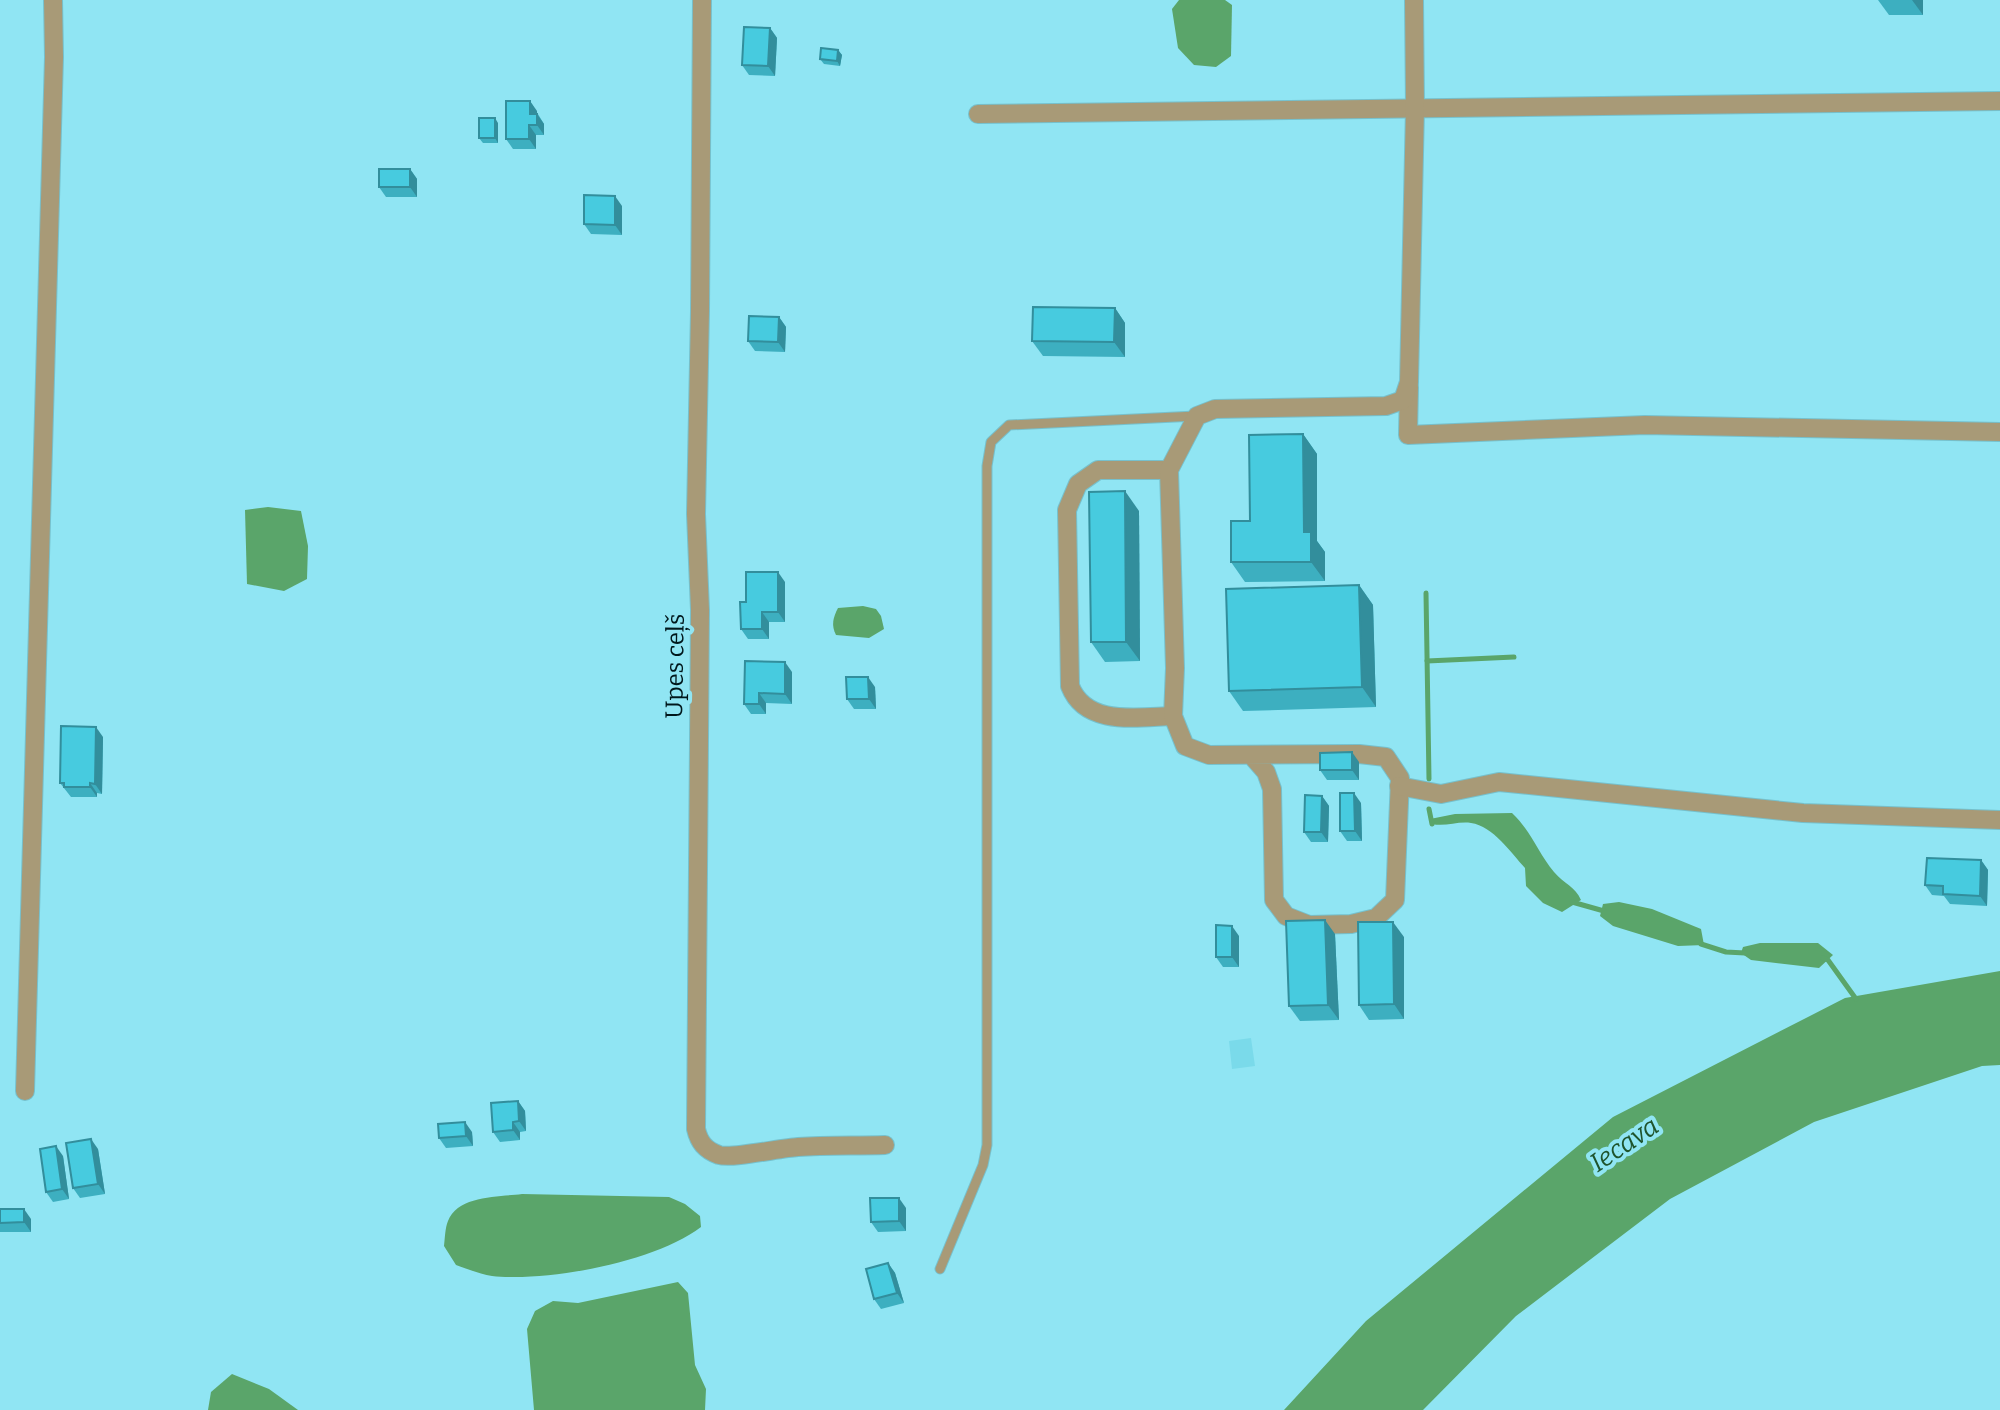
<svg xmlns="http://www.w3.org/2000/svg" width="2000" height="1410" font-family="Bitter,serif">
	<rect width="100%" height="100%" fill="#90e5f3"/>
	<polygon fill="#7adaea" points="1251,1038 1255,1066 1232,1069 1229,1041"/>
	<g fill="#5aa56a">
		<polygon points="1179,0 1225,0 1232,5 1231,56 1216,67 1194,65 1178,48 1172,9"/>
		<polygon points="268,507 301,511 308,546 307,579 284,591 247,584 245,510"/>
		<path d="M 863,606 L 876,609 L 881,616 L 884,629 L 869,638 L 836,635 C 831,625 833,618 838,608 Z"/>
		<path d="M 1512,813 C 1532,832 1538,853 1554,872 C 1564,884 1575,886 1581,900 L 1562,912 L 1543,903 L 1526,886 L 1525,868 C 1511,853 1493,826 1471,823 C 1458,821 1445,827 1432,824 L 1430,819 L 1455,814 Z"/>
		<polygon points="1619,902 1652,909 1701,929 1704,945 1678,946 1613,926 1600,916 1603,904"/>
		<polygon points="1760,943 1818,943 1833,955 1819,968 1751,960 1741,953 1743,947"/>
		<polygon points="2000,971 2000,1065 1982,1066 1814,1122 1670,1199 1516,1316 1423,1410 1284,1410 1366,1321 1613,1117 1845,998"/>
		<path d="M 522,1194 L 669,1197 L 685,1204 L 700,1216 L 701,1227 C 655,1262 549,1282 492,1276 C 480,1274 467,1269 456,1265 L 444,1246 C 445,1238 445,1228 448,1221 C 458,1195 499,1197 522,1194 Z"/>
		<polygon points="678,1282 688,1293 695,1365 706,1389 705,1410 534,1410 527,1329 535,1311 553,1301 578,1303"/>
		<polygon points="232,1374 269,1389 298,1410 208,1410 211,1392"/>
	</g>
	<g fill="none" stroke-linecap="round" stroke-linejoin="round">
		<g stroke="#5aa56a" stroke-width="5">
			<polyline points="1426,593 1429,779"/>
			<polyline points="1427,661 1514,657"/>
			<polyline points="1429,809 1432,824"/>
			<polyline points="1572,902 1604,911"/>
			<polyline points="1701,944 1726,952 1745,953"/>
			<polyline points="1823,958 1828,960 1856,999"/>
		</g>
		<g stroke="#76c0cc" stroke-width="11">
			<polyline id="lane" points="940,1269 983,1165 987,1145 987,466 991,442 1009,425 1196,416"/>
		</g>
		<g stroke="#76c0cc" stroke-width="20">
			<g id="street">
				<path d="M 702,0 L 700,311 L 696,514 L 700,610 L 696,1129 C 699,1142 705,1150 719,1155 C 732,1159 780,1148 798,1147 C 827,1145 856,1146 885,1145"/>
				<polyline points="978,114 2000,101"/>
				<polyline points="1409,387 1408,435 1645,425 2000,432"/>
				<path d="M 1169,470 L 1098,470 L 1078,484 L 1067,510 L 1070,686 C 1086,727 1138,717 1173,716"/>
				<polyline points="1252,756 1266,772 1272,789 1274,900 1286,916 1309,925 1351,924 1376,918 1395,900 1400,778 1386,757 1359,754 1209,755 1185,746 1173,716 1175,668 1169,470 1197,416 1215,409 1386,406 1403,400 1409,382 1415,108 1414,0"/>
				<polyline points="1399,786 1441,794 1499,782 1803,813 2000,820"/>
				<polyline points="25,1091 54,57 53,0"/>
			</g>
		</g>
		<use href="#lane" stroke="#a89a77" stroke-width="9"/>
		<use href="#street" stroke="#a89a77" stroke-width="18"/>
	</g>
	<g fill="#3dafc0">
		<polygon points="1878,0 1923,0 1923,15 1889,15"/>
		<polygon points="770,28 777,38 775,76 749,75 742,65"/>
		<polygon points="838,50 842,55 840,66 824,64 820,59"/>
		<polygon points="530,101 544,124 544,135 536,135 536,149 513,149 506,139"/>
		<polygon points="498,123 498,143 483,143 479,138"/>
		<polygon points="410,169 417,179 417,197 386,197 379,187"/>
		<polygon points="622,206 622,235 591,234 584,224"/>
		<polygon points="1115,308 1125,323 1125,357 1043,356 1032,341"/>
		<polygon points="779,317 786,327 785,352 755,351 748,341"/>
		<polygon points="1303,434 1317,454 1317,541 1325,552 1325,581 1245,582 1231,562 1250,521"/>
		<polygon points="1139,511 1140,661 1105,662 1091,642"/>
		<polygon points="785,582 785,622 769,622 769,639 748,639 741,629 746,602"/>
		<polygon points="1359,585 1373,605 1376,707 1243,711 1229,691"/>
		<polygon points="792,672 792,704 766,703 766,714 751,714 744,704"/>
		<polygon points="875,687 876,709 854,709 847,699"/>
		<polygon points="103,737 102,794 97,793 97,797 71,797 60,783"/>
		<polygon points="1359,762 1359,780 1327,780 1320,770"/>
		<polygon points="1322,796 1329,806 1328,842 1311,842 1304,832"/>
		<polygon points="1361,803 1362,841 1347,841 1340,831"/>
		<polygon points="1981,860 1988,870 1987,906 1950,904 1944,896 1932,895 1925,885"/>
		<polygon points="1335,934 1339,1020 1300,1021 1289,1006"/>
		<polygon points="1239,936 1239,967 1223,967 1216,957"/>
		<polygon points="1404,937 1404,1019 1369,1020 1359,1005"/>
		<polygon points="518,1101 525,1111 526,1131 520,1132 520,1140 500,1142 493,1132"/>
		<polygon points="472,1132 473,1146 446,1148 439,1138"/>
		<polygon points="98,1149 105,1194 80,1198 73,1188"/>
		<polygon points="63,1156 69,1199 53,1202 46,1192"/>
		<polygon points="906,1208 906,1231 878,1232 871,1222"/>
		<polygon points="31,1219 31,1232 0,1232 0,1223"/>
		<polygon points="888,1263 895,1273 904,1303 881,1309 874,1299"/>
	</g>
	<g fill="#328e9c">
		<polygon points="1912,0 1923,0 1923,15"/>
		<polygon points="770,28 777,38 775,76 768,66"/>
		<polygon points="838,50 842,55 840,66 837,61"/>
		<polygon points="530,101 537,111 537,124 530,114"/>
		<polygon points="537,114 544,124 544,135 537,125"/>
		<polygon points="495,118 498,123 498,143 495,138"/>
		<polygon points="529,125 536,135 536,149 529,139"/>
		<polygon points="410,169 417,179 417,197 410,187"/>
		<polygon points="615,196 622,206 622,235 615,225"/>
		<polygon points="1115,308 1125,323 1125,357 1114,342"/>
		<polygon points="779,317 786,327 785,352 778,342"/>
		<polygon points="1303,434 1317,454 1317,541 1325,552 1325,581 1311,562 1304,532"/>
		<polygon points="1125,491 1139,511 1140,661 1126,642"/>
		<polygon points="778,572 785,582 785,622 778,612"/>
		<polygon points="1359,585 1373,605 1376,707 1362,687"/>
		<polygon points="762,612 769,622 769,639 762,629"/>
		<polygon points="785,662 792,672 792,704 785,694"/>
		<polygon points="868,677 875,687 876,709 869,699"/>
		<polygon points="759,693 766,703 766,714 759,704"/>
		<polygon points="96,727 103,737 102,794 95,784"/>
		<polygon points="1352,752 1359,762 1359,780 1352,770"/>
		<polygon points="90,783 97,793 97,797 90,787"/>
		<polygon points="1354,793 1361,803 1362,841 1355,831"/>
		<polygon points="1322,796 1329,806 1328,842 1321,832"/>
		<polygon points="1981,860 1988,870 1987,906 1980,896"/>
		<polygon points="1325,920 1335,934 1339,1020 1328,1005"/>
		<polygon points="1393,922 1404,937 1404,1019 1394,1004"/>
		<polygon points="1232,926 1239,936 1239,967 1232,957"/>
		<polygon points="518,1101 525,1111 526,1131 519,1121"/>
		<polygon points="465,1122 472,1132 473,1146 466,1136"/>
		<polygon points="513,1122 520,1132 520,1140 513,1130"/>
		<polygon points="91,1139 98,1149 105,1194 98,1184"/>
		<polygon points="56,1146 63,1156 69,1199 62,1189"/>
		<polygon points="899,1198 906,1208 906,1231 899,1221"/>
		<polygon points="24,1209 31,1219 31,1232 24,1222"/>
		<polygon points="888,1263 895,1273 904,1303 897,1293"/>
	</g>
	<g fill="#47cbdf" stroke="#328e9c" stroke-width="2">
		<polygon points="744,27 770,28 768,66 742,65"/>
		<polygon points="821,48 838,50 837,61 820,59"/>
		<polygon points="506,101 530,101 530,114 537,114 537,125 529,125 529,139 506,139"/>
		<rect x="479" y="118" width="16" height="20"/>
		<rect x="379" y="169" width="31" height="18"/>
		<polygon points="584,195 615,196 615,225 584,224"/>
		<polygon points="1033,307 1115,308 1114,342 1032,341"/>
		<polygon points="749,316 779,317 778,342 748,341"/>
		<polygon points="1303,434 1304,532 1311,532 1311,562 1231,562 1231,521 1250,521 1249,435"/>
		<polygon points="1125,491 1126,642 1091,642 1089,492"/>
		<polygon points="746,572 778,572 778,612 762,612 762,629 741,629 740,602 746,602"/>
		<polygon points="1359,585 1362,687 1229,691 1226,589"/>
		<polygon points="745,661 785,662 785,694 759,693 759,704 744,704"/>
		<polygon points="846,677 868,677 869,699 847,699"/>
		<polygon points="61,726 96,727 95,784 90,783 90,787 64,787 64,783 60,783"/>
		<polygon points="1352,752 1352,770 1320,770 1320,753"/>
		<polygon points="1340,793 1354,793 1355,831 1340,831"/>
		<polygon points="1305,795 1322,796 1321,832 1304,832"/>
		<polygon points="1927,858 1981,860 1980,896 1943,894 1943,886 1925,885"/>
		<polygon points="1325,920 1328,1005 1289,1006 1286,921"/>
		<polygon points="1358,922 1393,922 1394,1004 1359,1005"/>
		<polygon points="1216,925 1232,926 1232,957 1216,957"/>
		<polygon points="518,1101 519,1121 513,1122 513,1130 493,1132 491,1103"/>
		<polygon points="465,1122 466,1136 439,1138 438,1124"/>
		<polygon points="91,1139 98,1184 73,1188 66,1143"/>
		<polygon points="56,1146 62,1189 46,1192 40,1149"/>
		<polygon points="870,1198 899,1198 899,1221 871,1222"/>
		<polygon points="0,1209 24,1209 24,1222 0,1223"/>
		<polygon points="888,1263 897,1293 874,1299 866,1269"/>
	</g>
	<g text-anchor="middle" stroke-width="8" stroke-linejoin="round" paint-order="stroke">
		<g font-size="24" fill="#00171b" stroke="#90e5f3">
			<text transform="translate(675 666) rotate(-89)" y="8">Upes ceļš</text>
		</g>
		<g font-size="26" font-style="italic" fill="#1f542d" stroke="#90e5f3">
			<text transform="translate(1624 1144) rotate(-34)" y="9">Iecava</text>
		</g>
	</g>
</svg>
